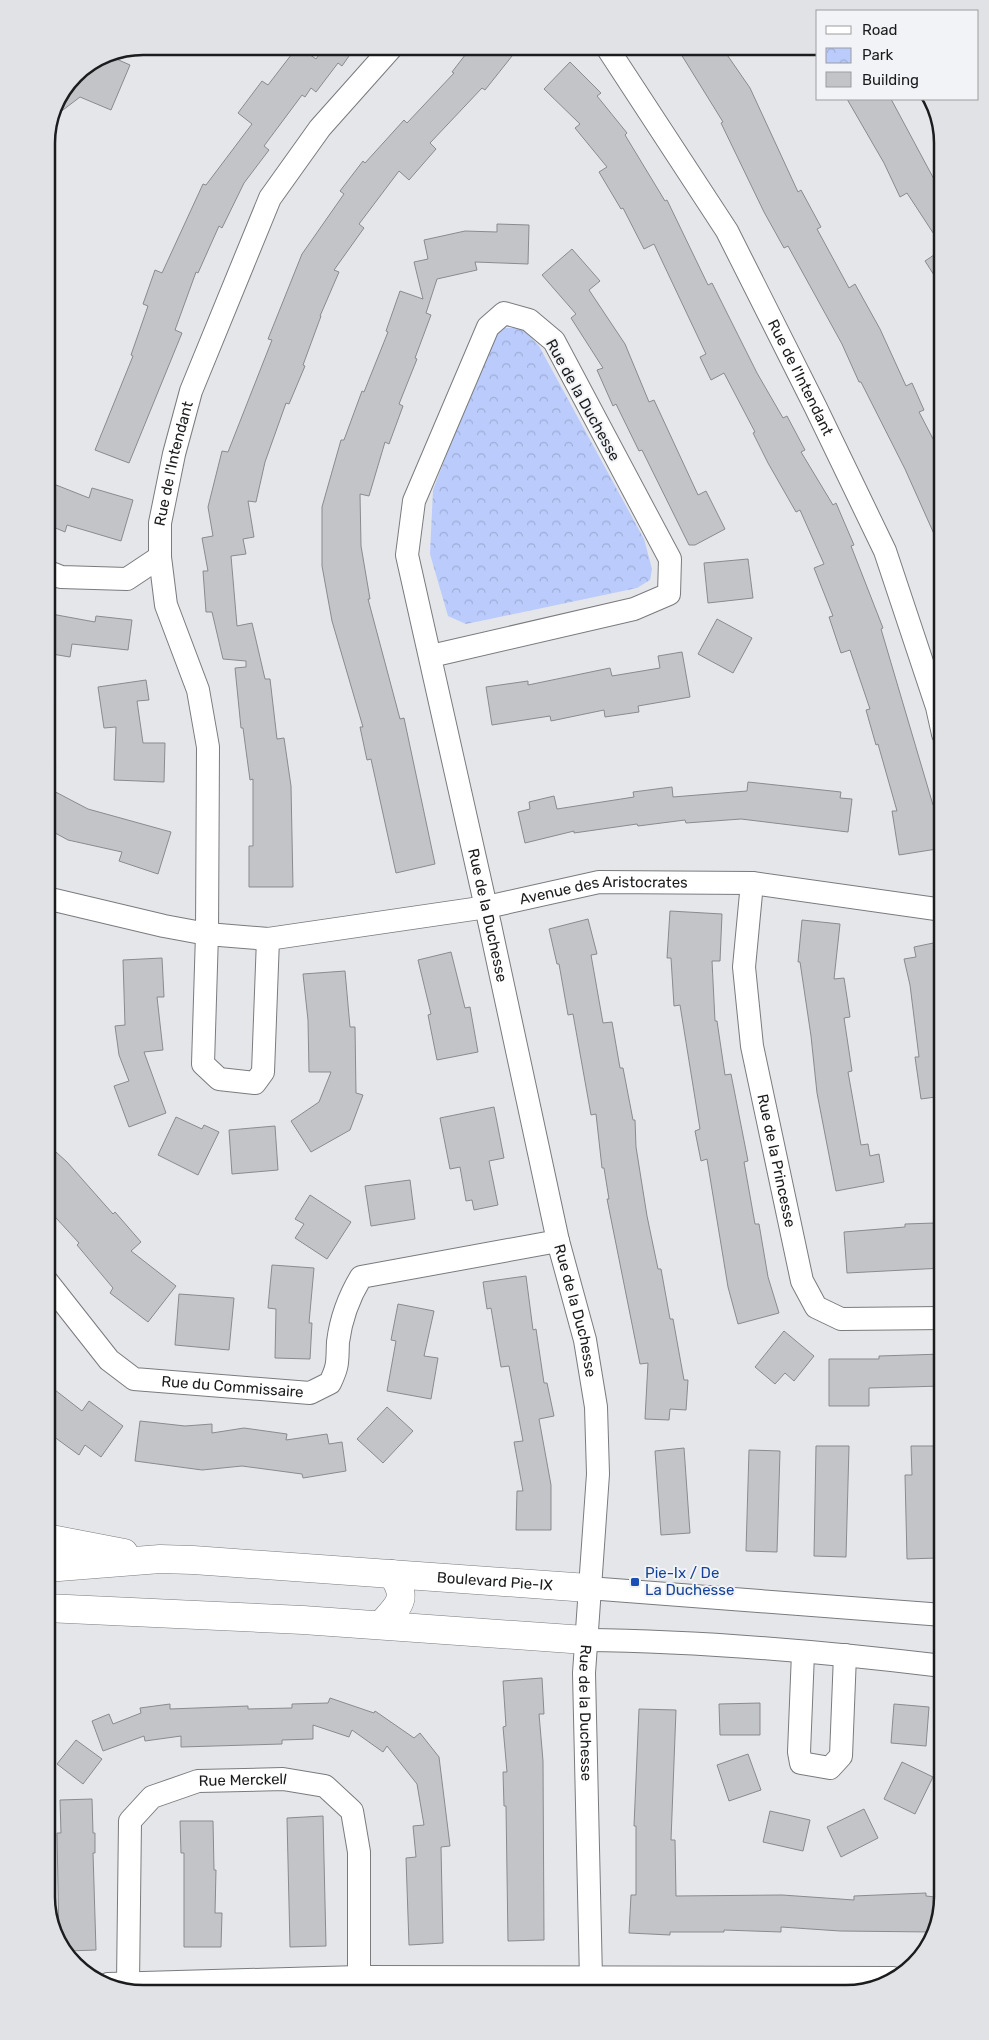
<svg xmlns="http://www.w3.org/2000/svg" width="989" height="2040" font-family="Rubik,sans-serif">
	<defs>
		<pattern id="park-crowns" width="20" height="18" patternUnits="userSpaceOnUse" patternTransform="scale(1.25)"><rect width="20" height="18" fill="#bacbfc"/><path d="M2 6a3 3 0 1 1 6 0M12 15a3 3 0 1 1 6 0" fill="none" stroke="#9faed8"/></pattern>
	</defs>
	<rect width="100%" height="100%" fill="#e4e6e9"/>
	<polygon fill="url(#park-crowns)" points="495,328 523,328 539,346 644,539 652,569 650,580 637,588 466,624 448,616 430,554 433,490"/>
	<g fill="#c3c4c7" stroke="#8a8b8e">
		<polygon points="298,46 316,59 322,51 315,46 356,46 342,66 338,63 316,92 311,88 305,97 302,95 264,146 269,150 244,183 222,228 219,226 198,273 196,272 175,330 182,333 129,463 95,450 133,356 131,355 148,306 143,304 155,270 162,273 203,184 206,185 252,124 238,113 262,81 268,85"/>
		<polygon points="472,46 520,46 485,90 482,88 430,143 436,149 409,180 399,171 359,224 364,228 334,270 339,272 320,316 321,316 303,365 305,366 289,404 286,403 265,462 256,502 248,501 254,537 243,539 246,554 231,556 237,626 252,623 265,679 270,679 277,739 284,738 291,786 293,887 249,887 249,846 253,846 253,779 250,780 243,728 241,728 235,668 246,667 246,661 223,659 212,612 206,612 203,571 208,571 202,538 213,536 208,507 222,451 228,452 272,340 268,339 302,254 344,194 340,191 363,161 365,163 404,120 407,123 454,73 452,72"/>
		<polygon points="676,46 721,46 750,88 798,192 801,190 821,227 817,229 849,288 855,284 880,329 906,386 912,383 924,410 919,412 943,458 943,554 905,469 861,382 859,382 842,344 788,246 784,248 764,212 721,123 723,122"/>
		<polygon points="105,54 130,65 111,110 80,97 59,113 76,73"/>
		<polygon points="570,62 601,93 597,96 627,133 625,135 665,201 667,200 708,285 712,283 757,373 783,418 787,416 805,450 801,452 833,505 836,503 854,545 851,546 883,628 881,629 933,805 936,804 943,848 899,855 892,811 897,811 878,744 876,745 866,710 870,709 850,650 841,653 829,617 833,616 814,568 824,564 800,510 796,512 768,463 753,433 755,432 724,373 711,380 700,357 706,354 654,244 644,249 623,208 621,209 599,172 607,167 575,128 580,124 544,89"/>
		<polygon points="847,99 891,99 943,196 943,248 907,193 900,197 884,163"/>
		<polygon points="497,224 529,225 528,264 475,262 477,270 437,279 426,313 431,315 415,358 417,359 399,404 403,406 389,444 385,442 369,496 360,494 361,546 370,599 368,599 400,719 404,718 435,864 396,873 371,759 367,760 360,727 363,727 332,621 322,566 322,507 341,440 344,440 362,391 364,392 388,332 386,331 400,291 423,299 414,262 428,259 424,240 465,231 497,232"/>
		<polygon points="572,249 600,281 589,290 625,344 649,402 654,400 698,495 706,491 725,529 695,545 689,545 642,450 639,451 616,404 613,406 597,370 603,368 571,318 576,314 542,275"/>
		<polygon points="943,249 943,289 925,261"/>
		<polygon points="46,481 89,498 92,488 133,500 121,541 67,525 65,532 46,524"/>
		<polygon points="748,559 753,598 708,603 704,563"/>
		<polygon points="46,613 95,622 96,616 132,620 128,650 72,644 70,657 46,653"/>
		<polygon points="717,619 752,638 733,673 698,654"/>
		<polygon points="682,652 690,697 638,706 639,712 605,717 604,710 551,721 550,716 492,725 486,687 528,681 528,685 610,668 612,676 660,668 658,656"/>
		<polygon points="146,680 149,700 137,701 143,743 165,743 164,782 114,780 116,727 104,728 98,687"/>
		<polygon points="748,782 841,792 840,798 852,799 848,832 741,819 686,823 685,820 638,826 637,824 574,833 574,831 525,843 518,812 530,809 529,802 554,796 557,809 634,797 633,792 672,787 673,797 747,791"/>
		<polygon points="46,787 88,809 171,832 158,874 119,861 122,852 68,840 46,828"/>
		<polygon points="670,911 722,914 720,961 712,961 715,1021 717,1021 725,1075 731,1074 748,1161 744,1162 755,1224 759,1224 768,1277 779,1313 738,1324 728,1287 707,1159 701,1161 695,1131 700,1129 680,1005 674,1006 671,958 667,958"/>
		<polygon points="588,919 597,954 591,955 603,1023 612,1022 620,1068 623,1068 633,1120 635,1120 636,1147 647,1216 658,1269 661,1269 670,1319 673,1319 684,1380 688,1380 686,1410 670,1409 669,1420 645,1419 648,1363 640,1364 607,1199 609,1199 604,1168 602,1168 596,1114 591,1115 573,1014 568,1015 559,964 557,964 549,929"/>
		<polygon points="802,920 840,924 834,979 844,978 850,1017 844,1018 852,1071 848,1072 861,1145 868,1144 870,1156 879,1154 884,1182 836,1191 817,1093 811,1036 800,962 798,962"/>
		<polygon points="943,941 943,1096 921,1099 915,1057 919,1057 910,985 904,959 916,957 914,947"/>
		<polygon points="451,952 465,1008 470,1007 478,1052 437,1060 428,1015 431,1014 418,960"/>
		<polygon points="162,958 164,997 157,997 163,1050 144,1052 166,1113 129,1127 114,1086 129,1081 119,1055 115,1026 125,1025 123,960"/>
		<polygon points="345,971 350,1027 355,1027 356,1093 363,1095 350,1130 311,1152 291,1121 319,1102 331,1072 309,1072 308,1020 303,974"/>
		<polygon points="494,1107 504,1158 489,1161 498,1205 474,1210 472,1200 466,1201 460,1167 450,1169 440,1118"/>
		<polygon points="176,1117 202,1129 204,1125 219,1132 198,1175 158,1155"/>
		<polygon points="275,1126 278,1170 232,1174 229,1130"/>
		<polygon points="46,1143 67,1162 113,1214 115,1212 141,1242 131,1251 176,1286 148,1322 110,1293 113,1288 77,1245 79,1243 46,1207"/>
		<polygon points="410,1180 415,1219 371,1226 365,1186"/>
		<polygon points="310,1195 351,1222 327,1259 295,1238 304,1224 295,1219"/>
		<polygon points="935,1223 935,1230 943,1230 943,1268 847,1273 844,1232 905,1227 905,1224"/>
		<polygon points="272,1265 314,1268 309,1323 312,1323 310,1359 275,1358 276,1309 268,1308"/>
		<polygon points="526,1276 533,1330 536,1329 544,1383 547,1383 554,1416 539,1419 551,1485 551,1530 516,1530 517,1491 523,1491 514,1442 523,1441 509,1366 501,1367 491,1308 487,1309 483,1282"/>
		<polygon points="179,1294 234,1298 229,1350 175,1345"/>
		<polygon points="398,1304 434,1311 424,1356 438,1358 431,1399 387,1391 396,1341 391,1340"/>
		<polygon points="784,1331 814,1356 794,1381 785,1373 775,1384 755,1367"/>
		<polygon points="943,1354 943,1386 869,1388 869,1406 829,1406 829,1359 879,1359 879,1356"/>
		<polygon points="46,1383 82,1411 89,1401 123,1426 101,1457 85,1445 79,1455 46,1431"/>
		<polygon points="387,1407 413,1431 383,1463 357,1439"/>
		<polygon points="140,1421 185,1426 212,1424 212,1433 244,1428 287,1434 286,1440 327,1434 329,1444 342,1442 346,1471 303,1478 302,1474 242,1466 202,1470 135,1461"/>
		<polygon points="816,1446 849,1446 846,1557 814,1556"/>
		<polygon points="911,1446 935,1446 937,1558 907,1559 905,1475 912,1475"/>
		<polygon points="684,1448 690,1533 661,1535 655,1451"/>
		<polygon points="749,1450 780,1451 777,1552 746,1551"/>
		<polygon points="542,1678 544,1714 539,1714 543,1761 544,1940 508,1941 506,1806 504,1806 503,1772 507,1772 503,1727 506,1726 503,1681"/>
		<polygon points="330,1698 374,1713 375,1711 414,1738 420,1733 439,1757 450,1846 441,1847 443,1943 409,1945 406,1858 416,1857 413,1826 424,1825 417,1784 387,1746 383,1752 352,1730 349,1737 313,1725 313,1739 282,1740 282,1744 181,1747 181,1736 145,1741 144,1736 103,1751 92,1721 109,1714 113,1724 141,1713 140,1708 170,1704 170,1709 248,1706 248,1709 292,1708 292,1704 328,1703"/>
		<polygon points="760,1703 760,1735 720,1735 719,1704"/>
		<polygon points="894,1704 929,1707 926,1746 891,1743"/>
		<polygon points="639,1709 676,1710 671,1840 675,1840 676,1896 782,1895 854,1900 854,1896 926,1893 926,1896 943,1898 932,1932 840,1931 781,1927 781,1932 724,1930 724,1932 670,1932 670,1935 629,1933 631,1895 636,1895 636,1826 634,1826"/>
		<polygon points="76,1740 102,1759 83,1784 57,1764"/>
		<polygon points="748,1754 761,1790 729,1801 717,1765"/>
		<polygon points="902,1762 933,1777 915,1814 884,1799"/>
		<polygon points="92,1799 93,1833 95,1833 95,1853 93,1853 96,1950 68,1951 59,1940 57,1833 61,1833 60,1800"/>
		<polygon points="864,1809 878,1838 841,1857 827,1827"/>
		<polygon points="770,1811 810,1820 803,1851 763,1842"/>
		<polygon points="323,1816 326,1946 290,1947 287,1818"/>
		<polygon points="180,1821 213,1821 214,1870 216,1870 215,1913 222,1913 221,1947 184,1947 184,1853 181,1853"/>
	</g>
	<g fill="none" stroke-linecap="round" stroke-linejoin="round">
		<g stroke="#7a7b7e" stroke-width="24">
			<g id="minor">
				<path id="s1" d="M 606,46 L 727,231 L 815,406 L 885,551 L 937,707 L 943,734"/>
				<polyline points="46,571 61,577 127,579 160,557"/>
				<path id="s2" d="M 431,656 L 634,609 L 669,594 L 670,559 L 554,341 L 529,320 L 504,313 L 488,327 L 414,501 L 407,555 L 490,925 L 558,1241 L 585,1340 L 596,1407 L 598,1474 L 584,1673 L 591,1979"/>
				<path id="s3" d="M 752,883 L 744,967 L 752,1046 L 802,1281 L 816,1307 L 841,1319 L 943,1318"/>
				<path id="s4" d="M 46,898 L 164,926 L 207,934 L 268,939 L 487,907 L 599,882 L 752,883 L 943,910"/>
				<path id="s5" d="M 268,939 L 263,1072 L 255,1083 L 219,1079 L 203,1064 L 207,934 L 208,747 L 198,690 L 166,605 L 160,557 L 160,523 L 174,454 L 191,391 L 270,198 L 320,128 L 393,46"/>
				<path id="s6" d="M 46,1280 L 109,1360 L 134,1379 L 310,1393 L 330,1383 C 339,1364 337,1362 338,1342 C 341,1318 349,1297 361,1277 L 558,1241"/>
				<polyline points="588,1588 943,1615"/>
				<path d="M 585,1640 C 702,1641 826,1652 943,1666"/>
				<polyline points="803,1653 799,1752 801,1763 830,1768 841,1756 845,1655"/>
				<path id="s7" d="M 128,1983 L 130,1821 L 152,1797 L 198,1781 L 283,1779 L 325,1786 L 352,1811 L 359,1852 L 359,1977"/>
				<polyline points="108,1984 359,1977 893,1978"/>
			</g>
		</g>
		<g stroke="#7a7b7e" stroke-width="29">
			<g id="highway">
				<polyline points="46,1538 124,1553"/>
				<path id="s8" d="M 46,1568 L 160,1559 L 193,1560 L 588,1588"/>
				<polyline points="46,1608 303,1620 585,1640"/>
				<path d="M 381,1625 C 399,1605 409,1599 392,1574"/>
			</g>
		</g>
		<use href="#minor" stroke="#fff" stroke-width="22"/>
		<use href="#highway" stroke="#fff" stroke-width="28"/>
	</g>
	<rect fill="#1a4fb4" stroke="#f2f3f6" stroke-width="2" x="630" y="1577" width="10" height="10" rx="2.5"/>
	<g text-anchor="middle" stroke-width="4" stroke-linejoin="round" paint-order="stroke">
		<g font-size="15" fill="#1b1c1d" stroke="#f2f3f6">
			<text dy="5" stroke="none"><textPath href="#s1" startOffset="385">Rue de l'Intendant</textPath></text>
			<text transform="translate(583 400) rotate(61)" y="5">Rue de la Duchesse</text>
			<text dy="5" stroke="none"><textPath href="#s5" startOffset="814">Rue de l'Intendant</textPath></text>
			<text dy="5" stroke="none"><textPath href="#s4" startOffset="566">Avenue des Aristocrates</textPath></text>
			<text dy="5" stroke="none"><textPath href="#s2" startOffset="1221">Rue de la Duchesse</textPath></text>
			<text dy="5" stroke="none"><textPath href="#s3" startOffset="281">Rue de la Princesse</textPath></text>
			<text dy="5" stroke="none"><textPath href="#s2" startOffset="1626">Rue de la Duchesse</textPath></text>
			<text dy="5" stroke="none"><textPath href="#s6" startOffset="232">Rue du Commissaire</textPath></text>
			<text dy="5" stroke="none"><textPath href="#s8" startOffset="450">Boulevard Pie-IX</textPath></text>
			<text dy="5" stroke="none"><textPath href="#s2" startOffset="2031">Rue de la Duchesse</textPath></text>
			<text dy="5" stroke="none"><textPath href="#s7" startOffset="288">Rue Merckell</textPath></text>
		</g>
		<g font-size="15" fill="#164399" stroke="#f2f3f6" text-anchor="start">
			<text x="645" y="1578">Pie-Ix / De<tspan x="645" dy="17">La Duchesse</tspan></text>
		</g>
	</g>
	<path d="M0 0H989V2040H0ZM143 55H846A88 88 0 0 1 934 143V1897A88 88 0 0 1 846 1985H143A88 88 0 0 1 55 1897V143A88 88 0 0 1 143 55Z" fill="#e1e2e5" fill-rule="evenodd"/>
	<path fill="none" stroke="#1b1c1d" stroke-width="2.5" d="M143 55H846A88 88 0 0 1 934 143V1897A88 88 0 0 1 846 1985H143A88 88 0 0 1 55 1897V143A88 88 0 0 1 143 55Z"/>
	<rect x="816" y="10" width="162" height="90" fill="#f2f3f6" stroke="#9c9d9f"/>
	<rect x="826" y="26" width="25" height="8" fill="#ffffff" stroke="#9c9d9f"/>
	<text x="862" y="35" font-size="15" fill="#1b1c1d">Road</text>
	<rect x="826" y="48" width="25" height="15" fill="url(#park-crowns)" stroke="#9c9d9f"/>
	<text x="862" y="60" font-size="15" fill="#1b1c1d">Park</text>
	<rect x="826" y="72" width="25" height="15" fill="#c3c4c7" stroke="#9c9d9f"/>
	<text x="862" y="85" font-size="15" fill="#1b1c1d">Building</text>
</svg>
